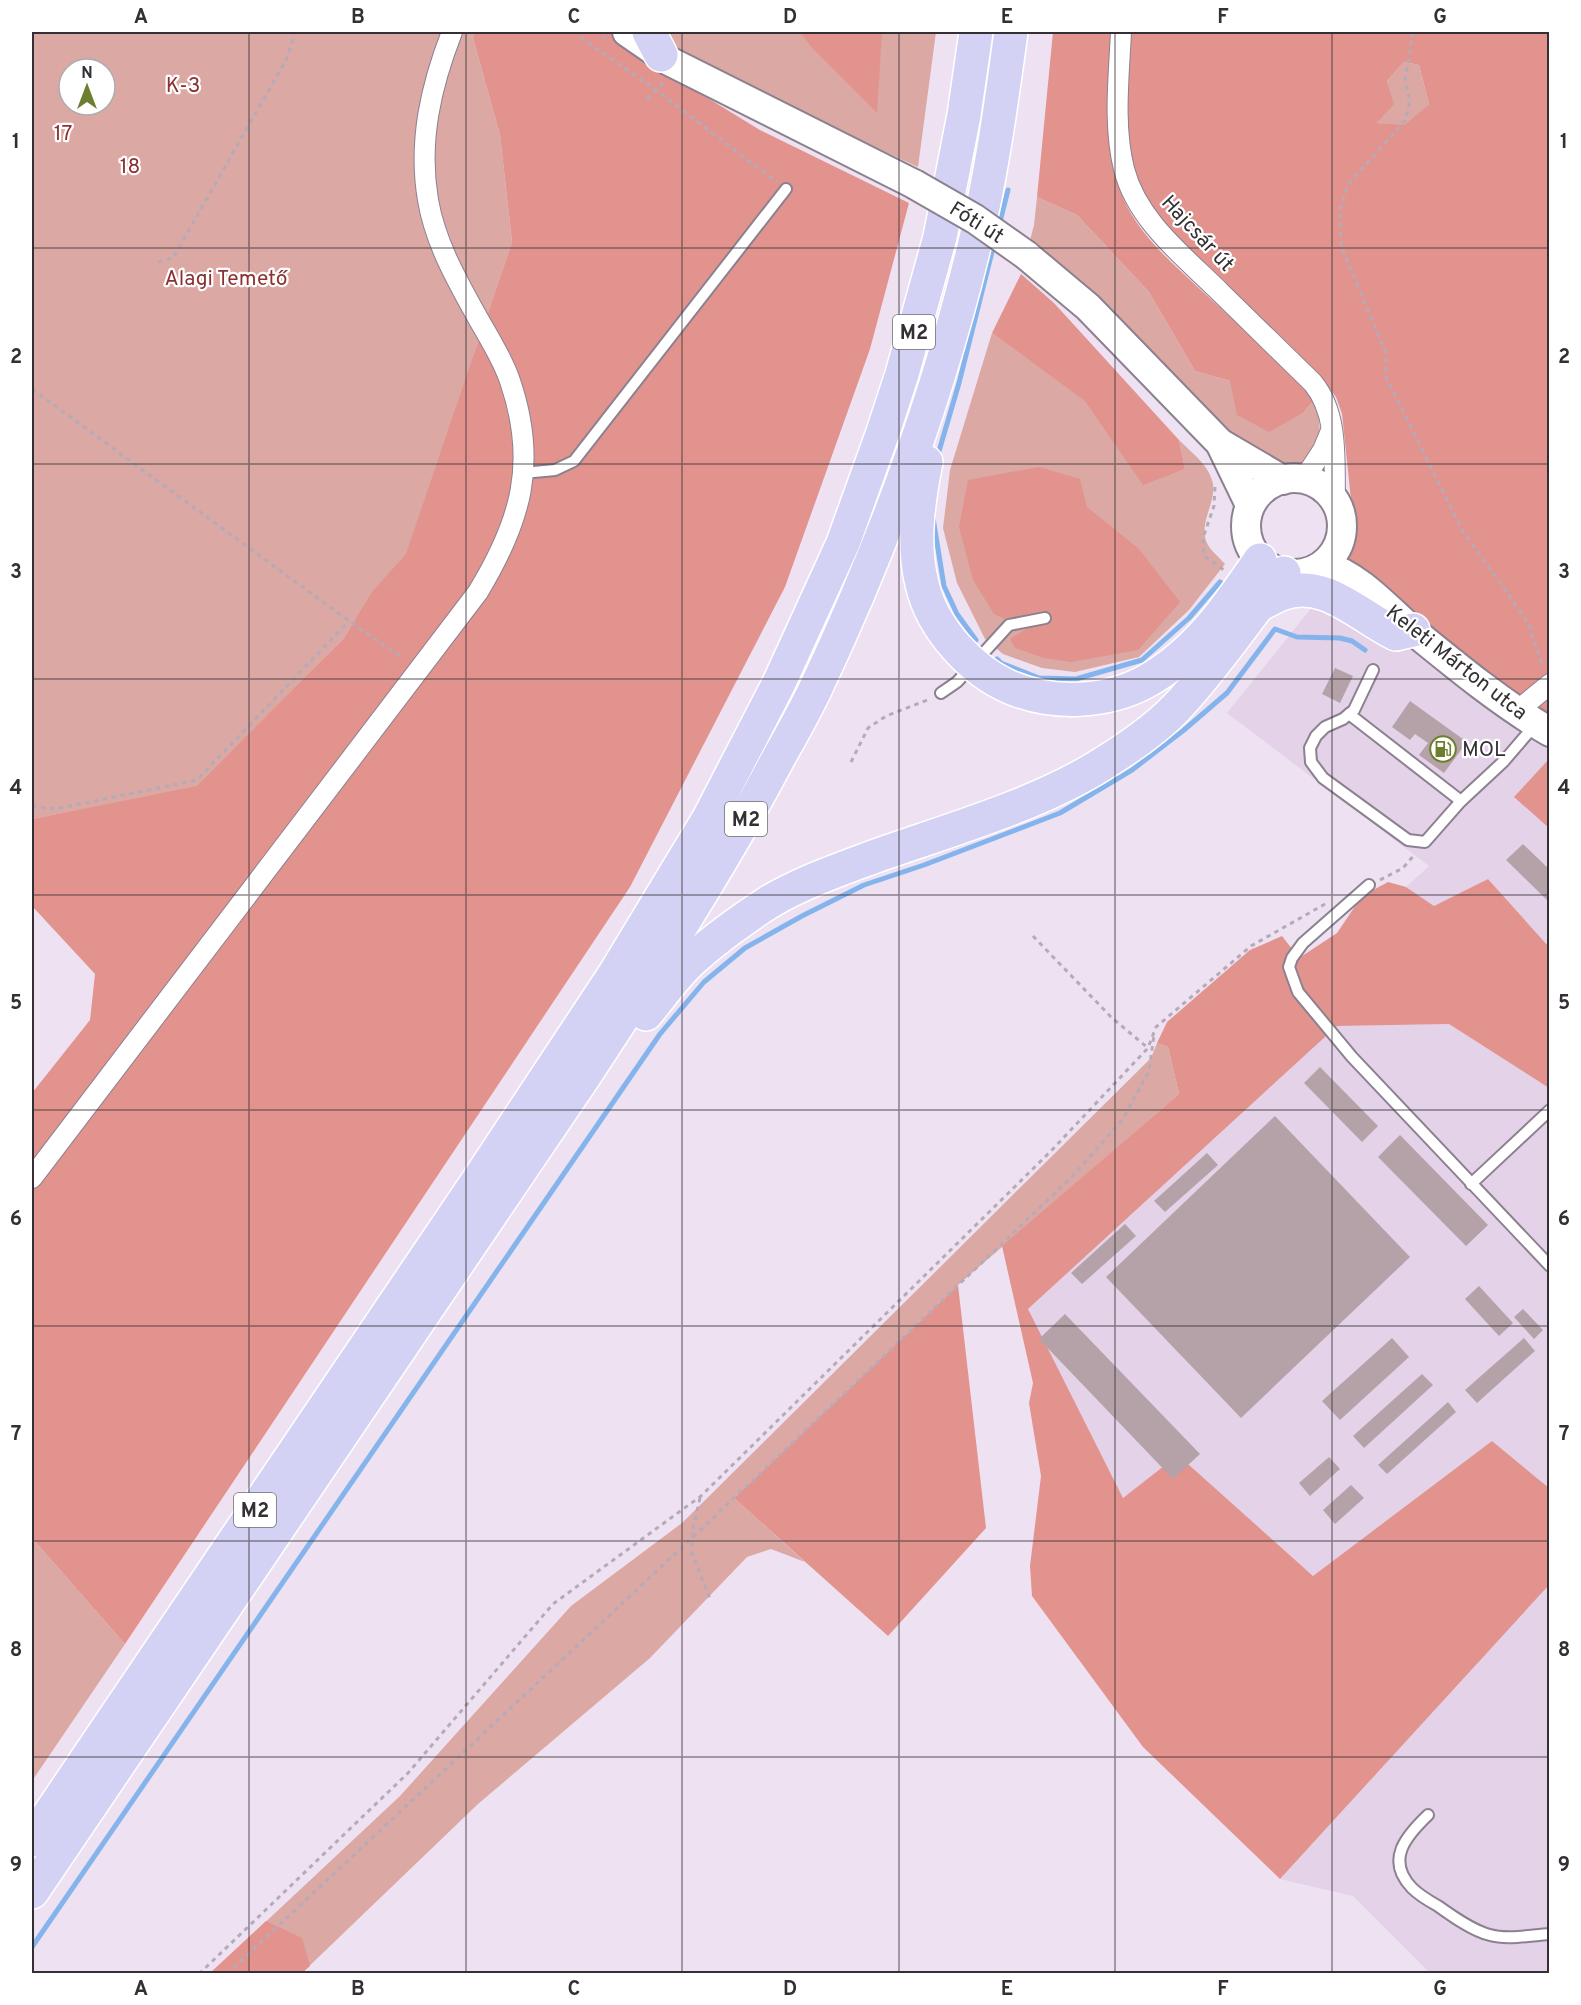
<svg xmlns="http://www.w3.org/2000/svg" width="1581" height="2005" font-family="Overpass,sans-serif">
	<rect width="100%" height="100%" fill="#eee2f2"/>
	<g fill="#e3d2e8">
		<polygon points="1346,565 1549,721 1549,947 1488,879 1434,906 1406,887 1429,866 1227,713"/>
		<polygon points="1449,1024 1549,1088 1549,1488 1492,1441 1313,1576 1178,1455 1123,1498 1028,1309 1337,1026"/>
		<polygon points="1549,1585 1549,1973 1430,1973 1353,1896 1280,1879"/>
	</g>
	<g fill="#dba8a4" fill-rule="evenodd">
		<path d="M 32,32 L 475,32 L 473,38 L 500,135 L 512,242 L 474,354 L 499,455 L 358,616 L 344,638 L 197,787 L 32,819 ZM 69,69 L 105,69 L 105,105 L 69,105 Z"/>
		<polygon points="656,32 936,32 918,167 769,98 681,51"/>
		<polygon points="1404,62 1419,65 1429,104 1405,126 1377,123 1393,104 1387,81"/>
		<polygon points="1037,197 1077,215 1149,292 1195,371 1230,381 1304,412 1313,401 1319,415 1320,436 1306,465 1292,473 1248,455 1029,244 1034,225"/>
		<path d="M 992,333 L 1086,401 L 1143,484 L 1185,469 L 1179,440 C 1191,452 1210,466 1213,484 C 1216,504 1198,523 1207,543 C 1210,550 1220,558 1225,564 L 1189,610 L 1139,657 L 1075,672 L 1042,668 L 1003,654 L 985,639 L 957,583 L 943,528 L 950,470 Z"/>
		<polygon points="1157,1043 1168,1047 1179,1094 958,1285 734,1498 805,1562 771,1549 747,1557 650,1658 478,1804 302,1973 210,1974 400,1796 571,1606 682,1523 1151,1058"/>
		<polygon points="32,1538 125,1644 32,1781"/>
	</g>
	<g fill="#e2938e" fill-rule="evenodd">
		<polygon points="475,32 616,32 670,75 760,130 909,203 870,349 785,587 630,887 125,1644 32,1538 32,1093 90,1020 95,974 32,906 32,819 197,786 344,638 372,592 406,554 512,242 500,135 473,38"/>
		<polygon points="800,32 882,32 877,113 812,48"/>
		<path d="M 1053,32 L 1115,32 L 1117,180 C 1130,231 1177,267 1214,302 C 1242,328 1271,355 1299,381 L 1313,401 L 1304,412 L 1269,432 L 1237,415 L 1230,381 L 1195,371 L 1149,292 L 1077,215 L 1037,197 Z"/>
		<path d="M 1130,32 L 1549,32 L 1549,721 L 1346,565 L 1337,549 L 1354,528 L 1342,414 L 1336,397 L 1325,383 L 1169,234 L 1135,186 L 1126,135 ZM 1404,62 L 1419,65 L 1429,104 L 1405,125 L 1377,123 L 1394,104 L 1387,81 Z"/>
		<polygon points="1021,274 1054,303 1179,440 1185,469 1143,485 1085,401 992,333"/>
		<polygon points="1039,467 1080,479 1087,507 1139,549 1180,602 1138,650 1071,662 1044,658 1015,648 1010,639 1026,629 994,614 973,580 959,527 968,480"/>
		<polygon points="1549,759 1549,828 1514,797"/>
		<polygon points="1488,879 1549,947 1549,1088 1449,1024 1337,1026 1028,1309 1123,1498 1178,1455 1313,1576 1492,1441 1549,1488 1549,1585 1280,1879 1143,1747 1032,1596 1030,1566 1041,1476 1029,1403 1033,1383 1002,1246 1179,1094 1168,1047 1157,1043 1167,1022 1250,950 1282,936 1299,958 1337,933 1362,896 1388,882 1406,887 1434,906"/>
		<polygon points="958,1285 986,1528 888,1636 734,1498"/>
		<polygon points="266,1921 302,1938 310,1966 302,1973 210,1973"/>
	</g>
	<g fill="none" stroke-linecap="round" stroke-linejoin="round">
		<g stroke="#85b4ed" stroke-width="5">
			<polyline points="999,226 1008,190"/>
			<polyline points="937,458 959,383 994,244"/>
			<polyline points="933,518 944,586 957,614 976,640"/>
			<polyline points="997,659 1001,663 1039,678 1076,679 1142,660 1189,618 1220,582 1226,587"/>
			<polyline points="32,1947 660,1034 704,982 745,948 802,916 864,885 924,865 1060,813 1132,770 1184,730 1227,693 1275,629 1297,637 1340,638 1352,641 1365,650"/>
		</g>
	</g>
	<g fill="#b5a2a9">
		<polygon points="1335,668 1353,676 1340,703 1322,694"/>
		<polygon points="1410,701 1467,742 1444,773 1419,755 1428,743 1415,734 1410,740 1392,727"/>
		<polygon points="1523,844 1550,870 1550,903 1506,860"/>
		<polygon points="1320,1067 1378,1126 1362,1142 1304,1083"/>
		<polygon points="1275,1116 1410,1257 1241,1418 1106,1277"/>
		<polygon points="1400,1135 1488,1225 1466,1246 1378,1157"/>
		<polygon points="1207,1153 1218,1165 1165,1212 1154,1201"/>
		<polygon points="1125,1224 1136,1236 1082,1284 1071,1273"/>
		<polygon points="1479,1286 1513,1323 1499,1336 1465,1299"/>
		<polygon points="1523,1309 1543,1330 1534,1339 1514,1317"/>
		<polygon points="1065,1314 1200,1454 1173,1479 1039,1339"/>
		<polygon points="1392,1338 1409,1357 1340,1420 1322,1401"/>
		<polygon points="1524,1338 1535,1351 1477,1403 1465,1390"/>
		<polygon points="1422,1374 1433,1385 1364,1448 1353,1436"/>
		<polygon points="1448,1402 1456,1412 1387,1474 1378,1465"/>
		<polygon points="1329,1457 1340,1469 1310,1496 1299,1483"/>
		<polygon points="1351,1485 1364,1498 1335,1524 1323,1510"/>
	</g>
	<g fill="none" stroke-linecap="round" stroke-linejoin="round">
		<g stroke="#8c818f" stroke-width="14">
			<g id="service">
				<polyline points="523,473 555,470 574,461 786,189"/>
				<polyline points="1373,670 1354,710 1343,719 1325,727 1316,736 1310,748 1311,762 1323,778 1408,840 1425,842 1461,801 1504,761 1528,733 1537,727"/>
				<polyline points="941,693 957,682 1009,625 1045,618"/>
				<polyline points="1349,714 1461,801"/>
				<polyline points="1369,885 1303,943 1292,958 1289,967 1298,992 1352,1057 1550,1266"/>
				<polyline points="1471,1184 1550,1110"/>
				<path d="M 1428,1815 C 1406,1836 1385,1860 1412,1888 C 1419,1895 1429,1901 1438,1906 C 1452,1916 1473,1931 1490,1935 C 1508,1940 1531,1935 1550,1934"/>
			</g>
		</g>
		<g stroke="#8c818f" stroke-width="22">
			<g id="minor">
				<path d="M 1121,32 C 1119,76 1113,125 1124,169 C 1137,221 1185,257 1221,293 C 1252,323 1282,353 1313,383 C 1339,415 1334,461 1335,501"/>
				<polyline points="1304,479 1323,450 1331,431"/>
				<polyline points="1517,711 1550,684"/>
				<path d="M 32,1178 L 478,592 C 521,521 538,463 510,381 C 502,357 487,335 475,313 C 455,277 435,241 428,200 C 418,141 431,86 452,32"/>
			</g>
		</g>
		<g stroke="#8c818f" stroke-width="32">
			<g id="secondary">
				<polyline points="627,32 669,61 914,184"/>
				<polyline points="1026,255 1088,307 1220,443 1250,505"/>
				<polyline points="1220,443 1283,480"/>
				<circle cx="1294" cy="526" r="48"/>
				<path d="M 1324,565 C 1359,576 1385,606 1412,630 C 1456,666 1501,703 1550,732"/>
			</g>
		</g>
		<g stroke="#fff" stroke-width="36">
			<g id="trunk">
				<polyline points="649,32 661,55"/>
				<path d="M 926,462 C 918,502 912,544 922,584 C 932,628 971,671 1012,688 C 1053,705 1106,703 1145,682 C 1196,654 1228,607 1260,560"/>
				<path d="M 1260,604 C 1268,601 1273,597 1281,594 C 1324,577 1360,617 1396,634 L 1413,630"/>
				<path d="M 646,1014 C 661,996 675,975 693,959 C 716,938 743,919 769,902 C 801,883 838,870 873,857 C 946,831 1031,807 1096,768 C 1124,751 1154,731 1176,708 C 1216,666 1247,617 1284,573"/>
				<polyline points="32,1840 479,1179 614,975 709,818 779,683 843,543 883,432 902,374 940,237 964,115 976,32"/>
				<path d="M 32,1892 L 585,1075 C 653,971 721,867 779,757 C 791,736 803,714 814,692 C 881,551 936,403 973,251 C 991,179 1001,105 1011,32"/>
			</g>
		</g>
		<g stroke="#b5abb8" stroke-width="3" stroke-dasharray="4.5 4.5" stroke-linecap="butt">
			<polyline points="573,32 656,90 777,182"/>
			<polyline points="596,32 606,38"/>
			<polyline points="1413,32 1405,81 1410,102 1405,121 1349,183 1340,208 1341,246 1386,353 1386,377 1462,530 1529,624 1543,668"/>
			<polyline points="647,99 664,82"/>
			<polyline points="158,262 173,258 287,58 294,36 293,32"/>
			<polyline points="32,389 349,621 404,659"/>
			<polyline points="1215,487 1214,506 1203,538 1204,556 1224,570"/>
			<polyline points="851,762 868,728 886,716 930,699"/>
			<polyline points="32,806 55,809 197,780 349,621"/>
			<polyline points="1380,880 1403,868 1415,854"/>
			<polyline points="1033,936 1111,1017 1148,1048"/>
			<polyline points="700,1498 693,1529 692,1553 710,1599"/>
			<polyline points="199,1974 408,1773 553,1604 701,1496 1051,1151 1148,1048 1156,1027 1251,946 1325,904"/>
			<polyline points="227,1974 693,1537 1071,1178 1123,1119 1149,1071 1154,1035"/>
		</g>
		<use href="#service" stroke="#fff" stroke-width="10"/>
		<use href="#minor" stroke="#fff" stroke-width="20"/>
		<use href="#secondary" stroke="#fff" stroke-width="28"/>
		<use href="#trunk" stroke="#d3d2f4" stroke-width="33"/>
		<g stroke="#8c818f" stroke-width="32" stroke-linecap="butt">
			<polyline id="secondary-bridge" points="914,184 975,219 1026,255"/>
		</g>
		<use href="#secondary-bridge" stroke="#fff" stroke-width="28"/>
	</g>
	<path fill="none" stroke="#332f34" stroke-width="1.5" stroke-opacity="0.55" d="M 249,32 L 249,1974M 466,32 L 466,1974M 682,32 L 682,1974M 899,32 L 899,1974M 1115,32 L 1115,1974M 1332,32 L 1332,1974M 32,248 L 1550,248M 32,464 L 1550,464M 32,679 L 1550,679M 32,895 L 1550,895M 32,1110 L 1550,1110M 32,1326 L 1550,1326M 32,1541 L 1550,1541M 32,1757 L 1550,1757"/>
	<defs>
		<g id="fuel-ring" transform="scale(1.35)"><circle r="9.5" fill="#fff" stroke="#6d7f2e" stroke-width="1.5"/><path d="M-5.5-6h7V0h2V4h1.3V-2.5L3-4.5l.8-.8L6-3V5H2.5V1h-1V6h-7ZM-4.2-4.7v3.2H.2V-4.7Z" fill="#6d7f2e"/></g>
	</defs>
	<g fill-rule="evenodd">
		<use href="#fuel-ring" x="1443" y="749"/>
	</g>
	<g text-anchor="middle" stroke-width="4.5" stroke-linejoin="round" paint-order="stroke">
		<g fill="#fff" stroke="#706d71" stroke-width="1.5">
			<rect x="893" y="315" width="42" height="34" rx="4.5"/>
			<rect x="725" y="802" width="42" height="34" rx="4.5"/>
			<rect x="234" y="1493" width="42" height="34" rx="4.5"/>
		</g>
		<g font-size="20" font-weight="bold" fill="#332f34">
			<text x="914" y="339">M2</text>
			<text x="746" y="826">M2</text>
			<text x="255" y="1517">M2</text>
		</g>
		<g font-size="21" fill="#8d3030" stroke="#fff">
			<text x="183" y="92">K-3</text>
			<text x="63" y="140">17</text>
			<text x="130" y="173">18</text>
			<text x="226" y="285">Alagi Temető</text>
		</g>
		<g font-size="21" fill="#332f34" stroke="#fff">
			<text transform="translate(977 222) rotate(32)" y="7">Fóti út</text>
			<text transform="translate(1198 233) rotate(47)" y="7">Hajcsár út</text>
			<text transform="translate(1457 662) rotate(38)" y="7">Keleti Márton utca</text>
		</g>
		<g font-size="21" fill="#332f34" stroke="#fff" text-anchor="start">
			<text x="1462" y="756">MOL</text>
		</g>
	</g>
	<rect width="1581" height="2005" fill="none" stroke="#ffffff" stroke-width="66"/>
	<g transform="translate(87 87)"><circle r="28" fill="#ffffff" stroke="#adacae" stroke-width="1.5"/>
	<path d="M0-4.5L10 22L0 15L-10 22Z" fill="#6d7f2e"/>
	<text y="-9" font-size="16" font-weight="bold" text-anchor="middle" fill="#332f34">N</text>
	</g>
	<rect x="33" y="33" width="1515" height="1939" fill="none" stroke="#332f34" stroke-width="2"/>
	<g font-size="20" text-anchor="middle" font-weight="bold" fill="#332f34">
		<text x="141" y="23">A</text>
		<text x="358" y="23">B</text>
		<text x="574" y="23">C</text>
		<text x="790" y="23">D</text>
		<text x="1007" y="23">E</text>
		<text x="1223" y="23">F</text>
		<text x="1440" y="23">G</text>
		<text x="16" y="148">1</text>
		<text x="1564" y="148">1</text>
		<text x="16" y="363">2</text>
		<text x="1564" y="363">2</text>
		<text x="16" y="578">3</text>
		<text x="1564" y="578">3</text>
		<text x="16" y="794">4</text>
		<text x="1564" y="794">4</text>
		<text x="16" y="1009">5</text>
		<text x="1564" y="1009">5</text>
		<text x="16" y="1225">6</text>
		<text x="1564" y="1225">6</text>
		<text x="16" y="1440">7</text>
		<text x="1564" y="1440">7</text>
		<text x="16" y="1656">8</text>
		<text x="1564" y="1656">8</text>
		<text x="16" y="1871">9</text>
		<text x="1564" y="1871">9</text>
		<text x="141" y="1995">A</text>
		<text x="358" y="1995">B</text>
		<text x="574" y="1995">C</text>
		<text x="790" y="1995">D</text>
		<text x="1007" y="1995">E</text>
		<text x="1223" y="1995">F</text>
		<text x="1440" y="1995">G</text>
	</g>
</svg>
